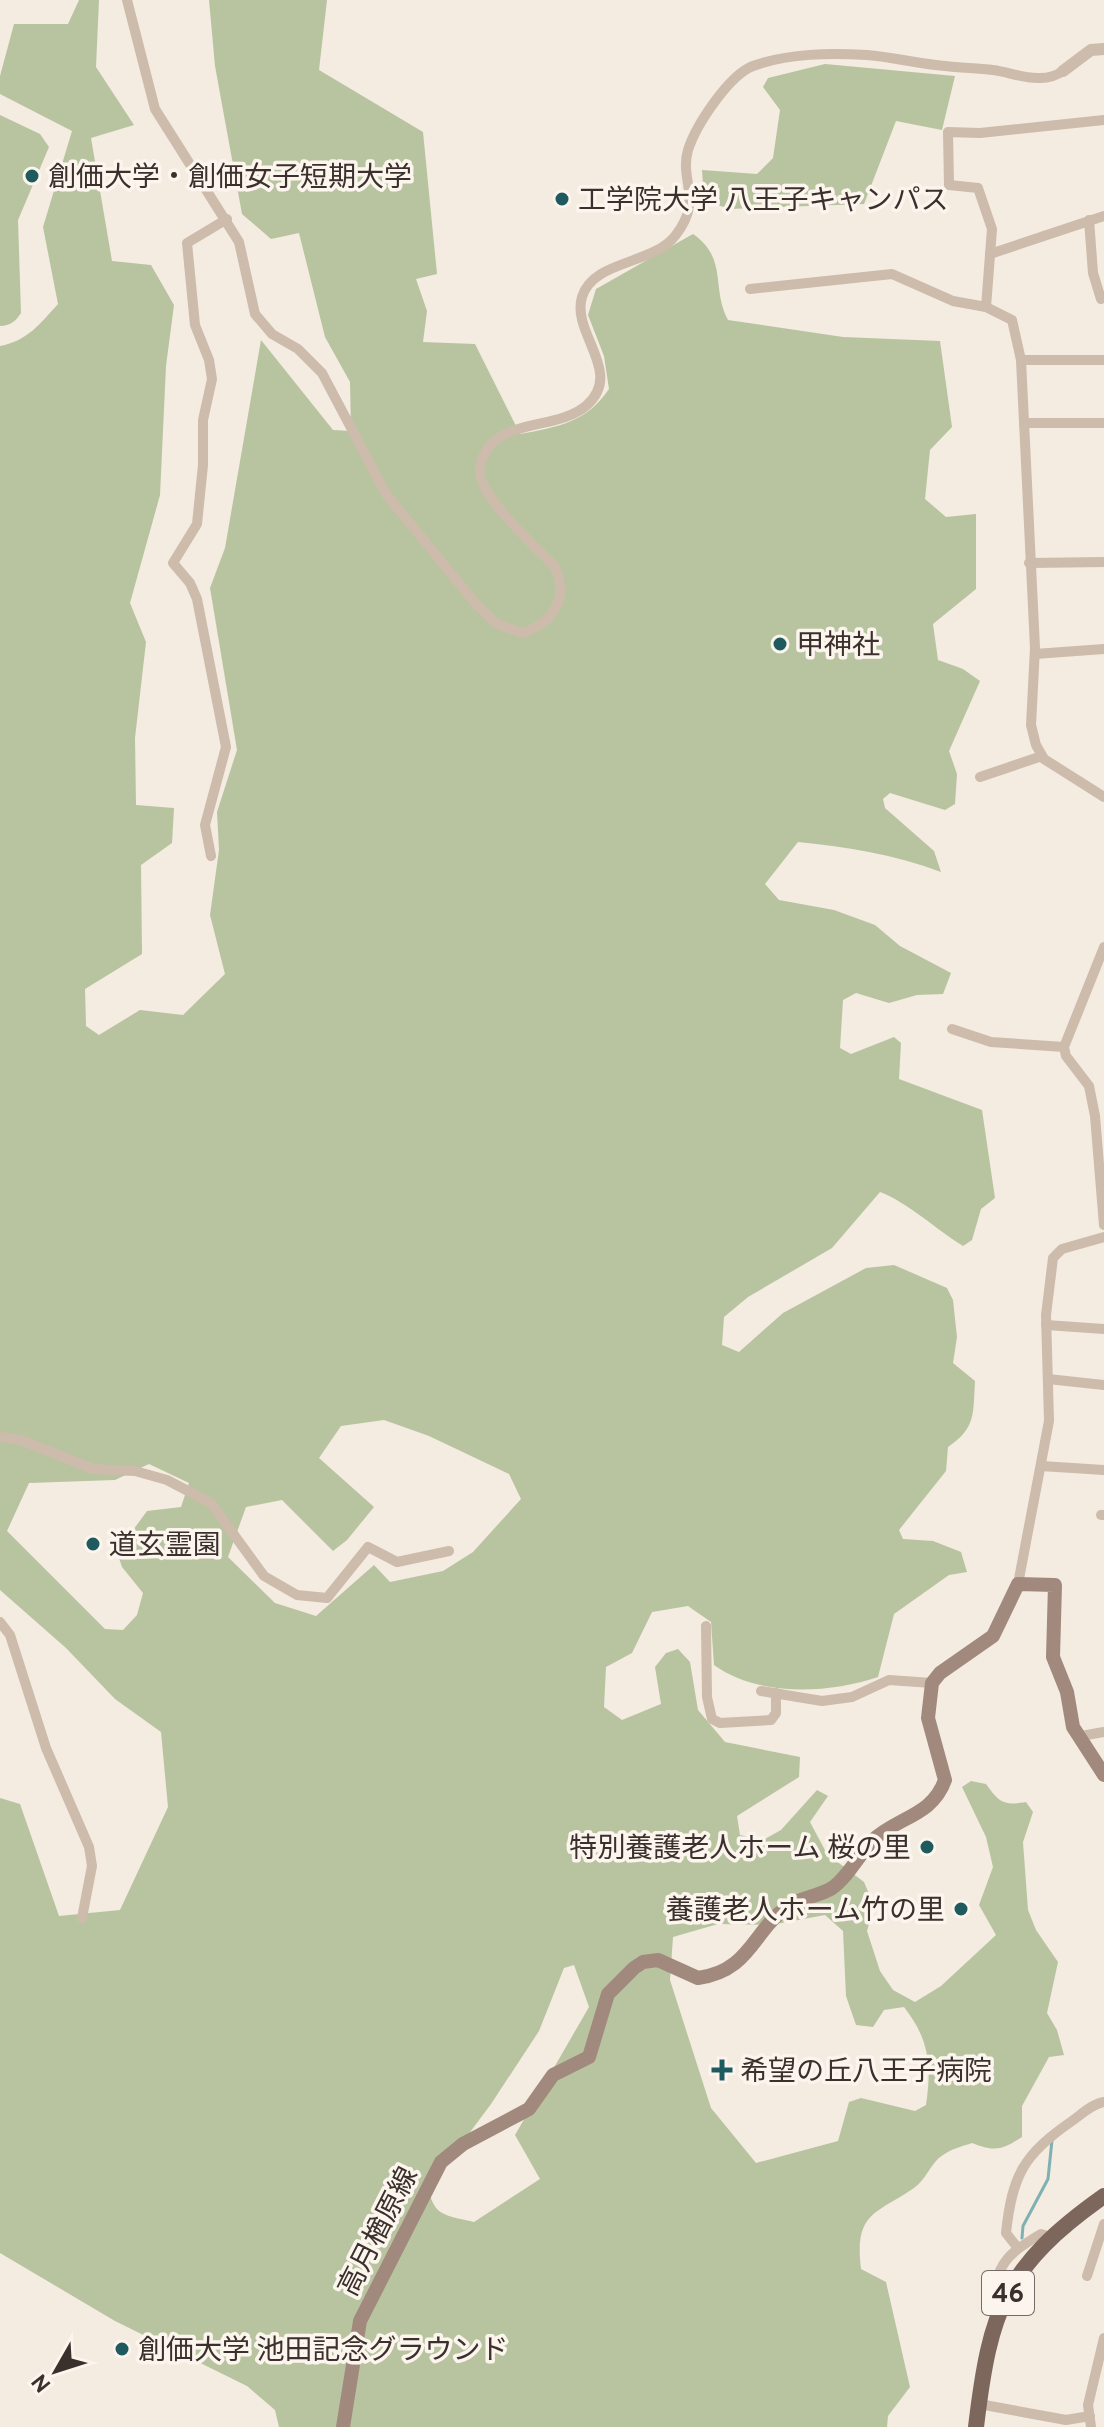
<svg xmlns="http://www.w3.org/2000/svg" width="1104" height="2427" font-family="Overpass,'Noto Sans JP',sans-serif">
	<rect width="100%" height="100%" fill="#f4ebe1"/>
	<g fill="#b8c4a0" fill-rule="evenodd">
		<path d="M 79,0 L 99,0 L 96,67 L 134,125 L 91,138 L 112,261 L 151,265 L 174,305 L 166,366 L 160,495 L 130,603 L 146,642 L 135,738 L 136,805 L 174,808 L 172,843 L 141,865 L 142,954 L 85,989 L 86,1026 L 99,1035 L 140,1010 L 183,1015 L 225,974 L 210,915 L 219,850 L 217,812 L 237,750 L 210,588 L 225,548 L 261,340 L 333,430 L 351,431 L 350,382 L 325,337 L 299,233 L 271,239 L 242,214 L 215,66 L 209,0 L 327,0 L 319,70 L 423,132 L 437,274 L 416,279 L 427,311 L 423,342 L 475,344 L 520,434 C 558,427 587,422 609,389 L 604,356 L 588,315 L 596,289 L 693,234 C 728,258 711,288 728,320 L 843,337 L 940,341 L 952,427 L 930,450 L 925,499 L 946,517 L 976,514 L 976,589 L 933,624 L 938,660 L 963,669 L 980,681 L 949,751 L 957,774 L 955,804 L 945,810 L 890,793 L 883,799 L 885,808 L 934,851 L 941,872 C 894,854 847,847 798,842 L 765,884 L 779,900 L 834,910 L 875,925 L 900,946 L 951,973 L 943,994 L 917,995 L 889,1003 L 856,993 L 843,1000 L 840,1048 L 851,1054 L 894,1037 L 901,1043 L 899,1079 L 982,1110 L 995,1198 L 981,1209 L 972,1240 L 963,1246 C 937,1230 907,1202 880,1192 L 832,1248 L 748,1297 L 724,1317 L 722,1345 L 739,1352 L 783,1313 L 866,1268 L 894,1265 L 947,1288 L 953,1300 L 957,1337 L 953,1363 L 975,1381 C 973,1414 976,1428 948,1447 L 946,1471 L 899,1530 L 903,1539 L 933,1541 L 961,1552 L 967,1572 L 949,1575 L 894,1614 L 878,1677 C 827,1694 759,1697 714,1665 L 711,1622 L 688,1606 L 652,1612 L 632,1653 L 606,1667 L 604,1707 L 622,1720 L 661,1704 L 655,1667 L 666,1653 L 678,1649 L 690,1662 L 698,1710 L 725,1742 L 800,1757 L 799,1777 L 737,1816 L 740,1835 L 763,1840 L 781,1830 L 817,1790 L 828,1796 L 810,1822 L 827,1854 L 864,1882 L 874,1906 L 867,1931 L 880,1971 L 893,1990 L 915,2002 L 941,1986 L 996,1935 L 979,1905 L 993,1867 L 986,1837 L 962,1787 L 971,1781 L 986,1784 C 999,1802 1003,1806 1026,1802 L 1033,1812 L 1023,1842 L 1028,1910 L 1036,1930 L 1058,1962 L 1047,2013 L 1057,2030 L 1064,2055 L 1049,2057 L 1022,2106 L 1022,2137 C 1002,2150 995,2152 972,2143 C 963,2146 951,2149 943,2155 C 931,2162 926,2180 914,2188 C 876,2214 854,2212 861,2269 L 886,2282 L 910,2387 L 888,2416 L 887,2427 L 279,2427 L 275,2410 L 247,2386 L 115,2321 L 0,2253 L 0,1798 L 20,1804 L 59,1916 L 120,1910 L 168,1807 L 161,1732 L 115,1699 L 66,1648 L 0,1590 L 0,346 C 27,341 40,324 58,304 L 43,227 L 72,131 L 0,94 L 0,76 L 14,24 L 68,24 ZM 384,1420 L 429,1436 L 509,1474 L 521,1499 L 473,1552 L 443,1571 L 390,1582 L 374,1565 L 316,1616 L 275,1603 L 228,1557 L 246,1507 L 282,1500 L 333,1551 L 347,1540 L 374,1507 L 319,1458 L 341,1426 ZM 149,1464 L 189,1483 L 181,1507 L 147,1511 L 117,1552 L 122,1567 L 143,1593 L 137,1615 L 123,1630 L 105,1629 L 7,1531 L 29,1483 L 115,1480 ZM 825,1915 L 843,1931 L 846,1996 L 856,2025 L 873,2027 L 884,2010 L 904,2007 C 929,2039 932,2065 926,2105 L 915,2111 L 861,2098 L 849,2102 L 838,2141 L 756,2163 L 711,2108 L 670,1980 L 673,1937 L 718,1924 L 771,1925 ZM 574,1965 L 589,2007 L 515,2135 L 540,2179 L 474,2222 C 438,2214 433,2215 426,2178 L 459,2147 L 491,2104 L 539,2031 L 564,1968 Z"/>
		<polygon points="825,64 955,76 942,130 896,121 864,204 729,209 704,200 702,170 757,174 773,158 780,110 763,87 768,78"/>
		<path d="M 0,115 L 40,134 L 49,147 L 18,220 L 21,313 C 16,321 10,326 0,326 Z"/>
	</g>
	<g fill="none" stroke-linecap="round" stroke-linejoin="round">
		<polyline stroke="#7fb0b2" stroke-width="3" points="1022,2238 1023,2226 1048,2179 1052,2140"/>
		<g stroke="#cdbbac" stroke-width="10">
			<path d="M 127,0 L 155,109 L 239,242 L 255,314 L 272,334 L 298,349 L 322,373 L 386,494 L 476,604 L 497,624 L 522,633 C 553,623 569,599 555,567 C 537,548 476,494 480,469 C 487,415 556,433 587,405 C 624,372 571,333 582,297 C 593,260 652,265 675,236 C 704,200 679,181 688,150 C 696,125 729,75 753,66 C 789,53 830,53 867,55 C 893,57 919,64 945,66 C 961,68 977,68 993,70 C 1009,72 1024,79 1040,78 C 1049,78 1056,76 1063,71"/>
			<polyline points="1104,120 980,133 948,132 949,185 978,188 992,229 986,307 1012,320 1021,360 1035,648 1031,725 1036,745 1044,759 1104,797"/>
			<polyline points="1089,220 1093,273 1101,299"/>
			<polyline points="990,254 1104,216"/>
			<polyline points="750,289 892,274 953,301 986,307"/>
			<polyline points="1021,360 1104,360"/>
			<polyline points="1024,423 1104,423"/>
			<polyline points="1029,563 1104,562"/>
			<polyline points="1035,654 1104,649"/>
			<polyline points="980,777 1042,756"/>
			<polyline points="211,856 205,825 226,747 197,599 190,583 173,563 197,524 203,465 203,420 212,379 209,360 195,325 187,243 227,219"/>
			<polyline points="1104,947 1064,1047 1066,1056 1089,1086 1095,1116 1104,1225"/>
			<polyline points="952,1029 991,1042 1064,1047"/>
			<polyline points="1046,1325 1104,1329"/>
			<polyline points="1048,1379 1104,1385"/>
			<polyline points="0,1437 21,1440 93,1469 135,1471 167,1480 211,1503 264,1576 297,1595 327,1598 368,1547 397,1562 449,1551"/>
			<polyline points="1041,1466 1104,1470"/>
			<polyline points="1101,1515 1104,1515"/>
			<polyline points="1018,1584 1049,1421 1046,1315 1053,1258 1062,1249 1104,1237"/>
			<polyline points="0,1622 10,1635 46,1748 89,1847 92,1866 82,1918"/>
			<polyline points="706,1626 707,1697 712,1719 720,1723 771,1720 776,1713 776,1693"/>
			<polyline points="761,1691 822,1701 852,1697 889,1680 932,1683"/>
			<polyline points="1081,1736 1104,1732"/>
			<path d="M 1017,2247 L 1006,2233 C 1012,2175 1024,2154 1072,2121 C 1082,2114 1092,2104 1104,2102"/>
			<polyline points="1087,2276 1104,2224"/>
			<path d="M 1001,2307 L 993,2294 C 999,2260 1012,2251 1041,2234 L 1050,2237"/>
			<polyline points="979,2404 1066,2420 1090,2416"/>
			<polyline points="1091,2427 1088,2405 1104,2338"/>
		</g>
		<polyline stroke="#cdbbac" stroke-width="12" points="1063,71 1091,50 1104,49"/>
		<path stroke="#a18a7d" stroke-width="14" d="M 343,2427 L 360,2321 L 441,2162 L 463,2144 L 529,2109 L 553,2075 L 589,2057 L 608,1994 L 634,1968 L 643,1962 L 658,1960 L 698,1978 C 750,1971 752,1932 787,1907 C 800,1897 818,1897 832,1888 C 847,1878 859,1855 872,1841 C 896,1817 932,1817 945,1780 L 928,1718 L 932,1683 L 940,1673 L 993,1636 L 1018,1584 L 1055,1585 L 1053,1657 L 1067,1692 L 1073,1727 L 1104,1775"/>
		<path stroke="#7d675c" stroke-width="16" d="M 976,2427 C 990,2309 1005,2266 1104,2196"/>
	</g>
	<g fill="#1f5a5e" stroke="#fbf5ee" stroke-width="3">
		<circle cx="32" cy="176" r="8"/>
		<circle cx="562" cy="199" r="8"/>
		<circle cx="780" cy="644" r="8"/>
		<circle cx="93" cy="1544" r="8"/>
		<circle cx="927" cy="1847" r="8"/>
		<circle cx="961" cy="1909" r="8"/>
		<path d="M718 2058h8v8h8v8h-8v8h-8v-8h-8v-8h8z"/>
		<circle cx="122" cy="2349" r="8"/>
	</g>
	<g text-anchor="middle" stroke-width="7" stroke-linejoin="round" paint-order="stroke">
		<rect fill="#fbf5ee" stroke="#756b66" stroke-width="2" x="982" y="2271" width="52" height="44" rx="6"/>
		<g font-size="26" font-weight="bold" fill="#3b302b">
			<text x="1008" y="2302">46</text>
		</g>
		<g font-size="28" fill="#3b302b" stroke="#fbf5ee" text-anchor="start">
			<text x="48" y="186">創価大学・創価女子短期大学</text>
			<text x="578" y="209">工学院大学 八王子キャンパス</text>
			<text x="796" y="654">甲神社</text>
			<text x="109" y="1554">道玄霊園</text>
			<text x="911" y="1857" text-anchor="end">特別養護老人ホーム 桜の里</text>
			<text x="945" y="1919" text-anchor="end">養護老人ホーム竹の里</text>
			<text x="740" y="2080">希望の丘八王子病院</text>
			<text x="138" y="2359">創価大学 池田記念グラウンド</text>
		</g>
		<g font-size="28" fill="#3b302b" stroke="#fbf5ee">
			<text transform="translate(377 2231) rotate(-63)" y="10">高月楢原線</text>
		</g>
	</g>
	<g transform="translate(56 2371) rotate(231)" stroke="#fbf5ee" stroke-width="6" paint-order="stroke">
	<path d="M0-6L14 30L0 20L-14 30Z" fill="#3b302b"/>
	<text y="-12" font-size="22" font-weight="bold" text-anchor="middle" fill="#3b302b">N</text>
	</g>
</svg>
